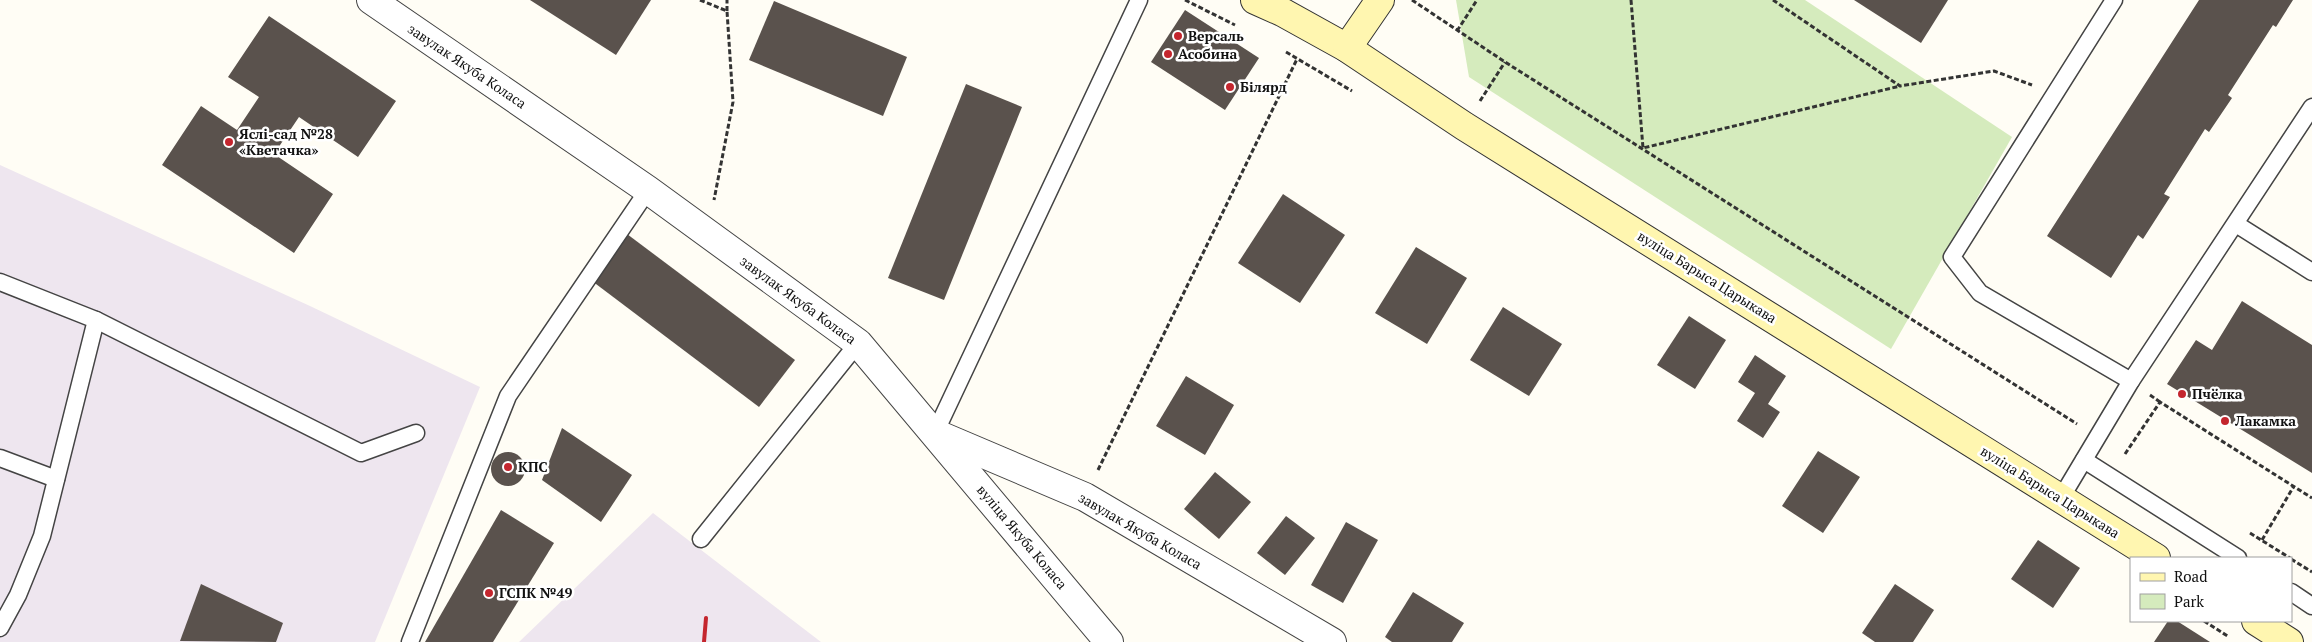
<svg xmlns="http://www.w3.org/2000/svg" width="2312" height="642" font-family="'PT Serif',serif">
	<rect width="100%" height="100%" fill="#fffdf5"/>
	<g fill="#eee6ef">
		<polygon points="0,165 310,306 480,387 375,642 0,642"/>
		<polygon points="653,513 821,642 519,642"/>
	</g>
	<polygon fill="#d5ebbd" points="1456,0 1805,0 2012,137 1891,349 1469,77"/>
	<g fill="#5a524d">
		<polygon points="530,0 651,0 616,55"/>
		<polygon points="1854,0 1948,0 1921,43"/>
		<polygon points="2199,0 2293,0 2276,27 2273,25 2228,95 2232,98 2209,132 2205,129 2164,194 2170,197 2143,239 2138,235 2111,278 2047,236"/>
		<polygon points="774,1 907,57 883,116 749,60"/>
		<polygon points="1185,10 1259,58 1225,110 1151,62"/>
		<polygon points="269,16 396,101 358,157 299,117 274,154 333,194 294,253 162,165 201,106 237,130 259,97 228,77"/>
		<polygon points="966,84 1022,107 944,300 888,278"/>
		<polygon points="1283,194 1345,235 1300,303 1238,263"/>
		<polygon points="627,234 795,360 759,407 592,281"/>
		<polygon points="1416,247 1467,278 1427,344 1375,313"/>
		<polygon points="2242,301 2312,345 2312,473 2167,384 2196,340 2212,350"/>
		<polygon points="1503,307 1562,344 1529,396 1470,360"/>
		<polygon points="1689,316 1726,340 1695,389 1657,365"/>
		<polygon points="1755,355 1786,376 1768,404 1780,412 1763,438 1737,421 1755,393 1738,382"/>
		<polygon points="1186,376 1234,405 1205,455 1156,426"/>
		<polygon points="562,428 632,475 601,522 542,480"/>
		<polygon points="1818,451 1860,477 1823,533 1782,506"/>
		<circle cx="508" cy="469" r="17"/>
		<polygon points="1215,472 1251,502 1219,539 1184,509"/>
		<polygon points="501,510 554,543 493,642 425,642"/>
		<polygon points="1286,516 1315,538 1285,575 1257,553"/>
		<polygon points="1346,522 1378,540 1343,603 1311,585"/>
		<polygon points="2038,540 2080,568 2053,608 2011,579"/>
		<polygon points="201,584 283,623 276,642 180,641"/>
		<polygon points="1895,584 1934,610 1913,642 1875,642 1862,633"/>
		<polygon points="1413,592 1464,623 1452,642 1392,642 1385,637"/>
		<polygon points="2168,621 2177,621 2210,642 2154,642"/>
	</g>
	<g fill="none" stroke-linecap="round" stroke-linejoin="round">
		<g stroke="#444" stroke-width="19">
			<g id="lane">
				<polyline points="2114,0 1952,257 1980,293 2131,381"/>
				<polyline points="2236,224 2312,272"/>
				<polyline points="0,282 96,320 42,536 18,595 0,628"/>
				<polyline points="96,320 361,453 416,433"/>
				<polyline points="935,433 1139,0"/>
				<polyline points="0,458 56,479"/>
				<polyline points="2084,460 2238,558"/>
				<polyline points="2061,498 2131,381 2312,107"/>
				<polyline points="701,539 858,343"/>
				<polyline points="2291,592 2312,606"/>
				<polyline points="410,642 508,396 648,190"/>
			</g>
		</g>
		<g stroke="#444" stroke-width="30">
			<g id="street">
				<polyline points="371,0 648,190 858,343 1109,642"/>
				<polyline points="939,435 1085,497 1332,642"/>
			</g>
		</g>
		<g stroke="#333" stroke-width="30">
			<g id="secondary">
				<polyline points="1255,0 1282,12 1347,48 1464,126 2156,558"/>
				<polyline points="1347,48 1380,0"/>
				<polyline points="2256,621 2289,642"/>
			</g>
		</g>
		<g stroke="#333" stroke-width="3" stroke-dasharray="5 2.5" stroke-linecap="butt">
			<polyline points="700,0 727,11 733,102 714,200"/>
			<polyline points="1185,0 1235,25"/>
			<polyline points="1412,0 1505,62 2077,424"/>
			<polyline points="1631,0 1643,148 1900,86"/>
			<polyline points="1773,0 1900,86 1994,71 2032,85"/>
			<polyline points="727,11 727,0"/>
			<polyline points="1457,31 1477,0"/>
			<polyline points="1286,52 1352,91"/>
			<polyline points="1480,101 1505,62"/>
			<polyline points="2150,395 2160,402"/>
			<polyline points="2125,454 2160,402 2312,498"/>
			<polyline points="1098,470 1297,59"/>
			<polyline points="2250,533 2290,558"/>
			<polyline points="2262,540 2294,486"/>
			<polyline points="2291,559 2312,572"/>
			<polyline points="2204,621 2229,637"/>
		</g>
		<use href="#lane" stroke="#fff" stroke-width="16"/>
		<use href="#street" stroke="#fff" stroke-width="28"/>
		<use href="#secondary" stroke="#fff6b0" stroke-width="28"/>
		<polyline stroke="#c4262e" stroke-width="4" points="704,642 706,618"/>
	</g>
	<g fill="#c4262e" stroke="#fff" stroke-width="2">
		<circle cx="1178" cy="36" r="5"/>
		<circle cx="1168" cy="54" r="5"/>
		<circle cx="1230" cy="87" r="5"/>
		<circle cx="229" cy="142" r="5"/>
		<circle cx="2182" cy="394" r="5"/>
		<circle cx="2225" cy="421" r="5"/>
		<circle cx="508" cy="467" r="5"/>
		<circle cx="489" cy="593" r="5"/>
	</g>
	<g text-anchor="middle" stroke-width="5" stroke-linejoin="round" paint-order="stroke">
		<g font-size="14" font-weight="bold" fill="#111" stroke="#fff" text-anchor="start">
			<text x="1188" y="41">Версаль</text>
			<text x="1178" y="59">Асобина</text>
			<text x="1240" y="92">Білярд</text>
			<text x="239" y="139">Яслі-сад №28<tspan x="239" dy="16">«Кветачка»</tspan></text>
			<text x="2192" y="399">Пчёлка</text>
			<text x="2235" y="426">Лакамка</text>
			<text x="518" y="472">КПС</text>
			<text x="499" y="598">ГСПК №49</text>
		</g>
		<g font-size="14" fill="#111" stroke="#fff">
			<text transform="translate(467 66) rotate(34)" y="5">завулак Якуба Коласа</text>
			<text transform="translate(1707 277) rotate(32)" y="5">вуліца Барыса Царыкава</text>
			<text transform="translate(798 300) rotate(36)" y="5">завулак Якуба Коласа</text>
			<text transform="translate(2050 492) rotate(32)" y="5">вуліца Барыса Царыкава</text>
			<text transform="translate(1140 531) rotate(30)" y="5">завулак Якуба Коласа</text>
			<text transform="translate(1022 537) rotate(50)" y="5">вуліца Якуба Коласа</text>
		</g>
	</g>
	<rect x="2130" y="557" width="162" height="65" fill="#ffffff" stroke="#a0a0a0"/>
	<rect x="2140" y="573" width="25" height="8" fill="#fff6b0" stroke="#a0a0a0"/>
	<text x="2174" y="582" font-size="15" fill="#111111">Road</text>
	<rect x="2140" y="594" width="25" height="15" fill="#d5ebbd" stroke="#a0a0a0"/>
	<text x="2174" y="607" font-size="15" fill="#111111">Park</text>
</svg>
